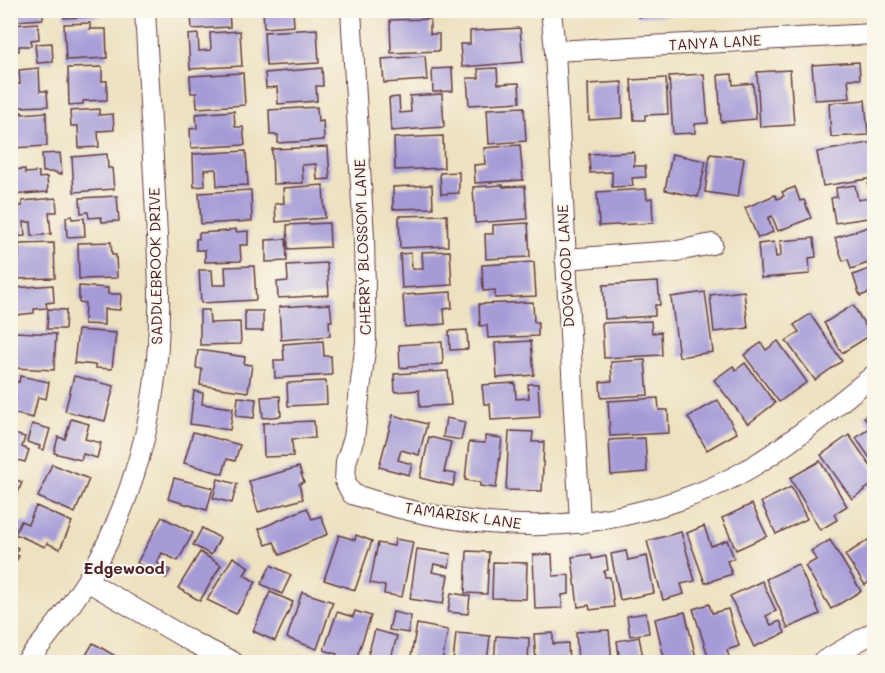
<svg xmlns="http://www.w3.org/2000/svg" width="885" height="673" font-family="Mali,sans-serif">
	<rect width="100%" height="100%" fill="#fbf7ec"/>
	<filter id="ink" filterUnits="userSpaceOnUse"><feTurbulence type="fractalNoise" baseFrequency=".0167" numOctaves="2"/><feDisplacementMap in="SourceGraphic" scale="12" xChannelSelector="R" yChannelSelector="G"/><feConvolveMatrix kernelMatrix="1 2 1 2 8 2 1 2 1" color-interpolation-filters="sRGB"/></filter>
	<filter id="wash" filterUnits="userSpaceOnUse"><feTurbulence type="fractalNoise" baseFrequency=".008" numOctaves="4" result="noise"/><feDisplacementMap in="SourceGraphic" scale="24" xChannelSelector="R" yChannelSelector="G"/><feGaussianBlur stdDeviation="1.35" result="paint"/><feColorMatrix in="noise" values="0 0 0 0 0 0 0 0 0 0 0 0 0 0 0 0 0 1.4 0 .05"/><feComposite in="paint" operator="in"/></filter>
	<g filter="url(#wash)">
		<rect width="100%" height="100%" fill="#ede1c0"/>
		<g id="blocks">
			<g fill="#a69bd7">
				<polygon points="10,10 43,10 43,19 14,21 14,14 10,14"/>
				<polygon points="64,10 101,10 101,16 64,18"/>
				<polygon points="183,10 229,10 230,27 192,29 191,14 184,14"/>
				<polygon points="263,10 293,10 294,26 264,28"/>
				<polygon points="387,10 430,10 430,12 387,15"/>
				<polygon points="637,10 670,10 671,15 638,17"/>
				<polygon points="430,19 430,34 439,34 439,51 391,53 390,20"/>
				<polygon points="38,23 39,39 31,40 31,46 19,46 19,51 10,52 10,25"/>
				<polygon points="90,23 90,29 106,29 107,58 66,60 64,24"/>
				<polygon points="520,28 523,62 462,67 460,44 470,44 470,31"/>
				<polygon points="317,29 319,63 266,66 264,32"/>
				<polygon points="240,31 242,66 190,69 188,35 198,34 199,51 211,50 210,33"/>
				<polygon points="52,43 53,62 37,63 35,44"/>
				<polygon points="425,56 427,80 384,83 382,59"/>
				<polygon points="859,62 860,79 848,79 850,98 815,100 812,65"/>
				<polygon points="102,67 102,81 107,81 107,100 83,101 83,104 69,105 68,68"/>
				<polygon points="39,68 40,91 47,91 48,106 18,107 18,101 10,102 10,85 20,84 19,70"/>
				<polygon points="322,68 323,86 316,86 317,101 278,104 277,87 266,88 265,73"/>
				<polygon points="452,68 453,91 433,92 432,69"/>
				<polygon points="497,68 498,84 519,83 520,102 469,105 467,78 479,78 478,69"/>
				<polygon points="790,70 794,125 760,127 757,72"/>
				<polygon points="243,73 245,105 197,108 196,93 191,93 190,76"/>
				<polygon points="704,74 708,123 695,124 695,133 673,134 669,76"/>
				<polygon points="732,74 733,85 753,83 756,119 721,122 718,75"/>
				<polygon points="666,78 668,114 645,115 645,120 634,120 631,80"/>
				<polygon points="622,82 623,118 589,120 588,84"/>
				<polygon points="442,94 444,127 391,131 389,98 399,97 400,113 411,112 410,96"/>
				<polygon points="865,100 868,135 831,137 829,103"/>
				<polygon points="317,107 318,122 323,121 324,140 278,143 278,135 270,135 269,110"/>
				<polygon points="524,107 526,141 489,144 487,109"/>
				<polygon points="99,109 99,115 113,114 114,130 98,131 99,147 79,148 78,126 71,126 70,111"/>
				<polygon points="234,111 235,127 243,127 245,145 191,148 190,129 197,128 196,114"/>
				<polygon points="10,112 22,112 22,114 46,112 47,146 12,148 12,133 10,134"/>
				<polygon points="443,136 444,168 395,170 394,138"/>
				<polygon points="874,142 874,178 823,186 817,152"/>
				<polygon points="520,145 523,180 475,183 474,165 485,164 484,148"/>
				<polygon points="328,147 330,179 317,180 316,164 302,165 303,183 273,184 272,149"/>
				<polygon points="246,151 248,185 217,186 216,169 204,170 205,186 194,187 193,154"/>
				<polygon points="634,152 634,166 645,166 646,177 632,178 633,186 612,187 612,172 590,173 589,154"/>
				<polygon points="60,153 62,174 57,174 56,172 43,172 42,154"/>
				<polygon points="107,154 108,168 112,168 114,189 74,192 72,157"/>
				<polygon points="672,154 706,161 698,197 665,190"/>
				<polygon points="710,154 744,158 738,197 705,192"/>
				<polygon points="25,169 25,173 39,172 39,178 47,177 48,192 10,195 10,170"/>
				<polygon points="459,172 459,193 441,194 440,173"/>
				<polygon points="874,183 874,217 835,223 831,198 837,197 836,188 855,185 858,200 870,198 868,184"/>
				<polygon points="323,185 325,218 276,222 275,204 284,203 283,188"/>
				<polygon points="432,185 433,208 393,209 393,187"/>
				<polygon points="503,185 503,187 525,186 527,219 475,223 473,187"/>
				<polygon points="795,187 800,201 804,200 811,218 778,231 772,216 768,218 773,232 758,238 745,208 775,195 777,199 784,196 782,192"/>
				<polygon points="646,189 647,199 652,198 653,223 599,226 597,192"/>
				<polygon points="251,190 252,221 201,224 199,193"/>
				<polygon points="117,196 119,221 102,222 101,217 89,218 88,212 81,213 80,198"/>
				<polygon points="56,198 57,212 49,212 51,234 32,236 31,222 24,222 25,236 11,237 10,207 22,206 22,201"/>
				<polygon points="447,215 448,246 400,248 399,216"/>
				<polygon points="72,216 72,219 84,218 85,236 67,237 66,217"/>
				<polygon points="329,223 330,247 288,249 287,225"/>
				<polygon points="528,223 530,257 486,259 485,234 493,234 493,225"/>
				<polygon points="874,225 874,261 851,269 848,259 843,261 835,238"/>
				<polygon points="236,229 236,232 248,231 248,245 240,245 241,261 205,262 205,250 196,250 196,239 199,239 199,233 229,231 229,230"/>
				<polygon points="814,238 816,257 809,258 810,274 761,278 758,244 774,242 776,257 781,256 780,241"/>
				<polygon points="286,239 287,261 266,262 266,240"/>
				<polygon points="111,242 112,255 116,255 117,278 79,279 78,243"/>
				<polygon points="54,243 55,278 15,279 14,259 19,259 19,244"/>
				<polygon points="450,251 452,285 402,288 400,254 411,253 412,269 423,269 422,252"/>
				<polygon points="534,262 536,296 495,298 495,290 483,291 482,265"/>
				<polygon points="327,263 329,295 278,298 277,282 288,281 287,265"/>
				<polygon points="254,266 256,300 201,303 199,270 212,270 213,285 226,285 225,267"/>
				<polygon points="874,267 874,300 871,292 860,296 853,275"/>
				<polygon points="658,282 660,305 655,305 655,316 605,319 603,285"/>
				<polygon points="53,285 54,302 46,303 47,308 34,309 34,313 16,315 14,288"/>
				<polygon points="79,286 108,288 108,294 121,294 120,310 104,309 104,325 84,324 85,303 79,302"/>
				<polygon points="744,291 748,328 714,332 710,295"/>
				<polygon points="451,292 452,308 444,309 445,324 405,327 403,295"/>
				<polygon points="705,292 713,352 679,357 671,297"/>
				<polygon points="533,302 534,322 538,322 538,336 488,338 487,325 480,326 479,304"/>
				<polygon points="330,304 332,321 329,321 330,336 281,340 279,307"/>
				<polygon points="853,305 871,335 842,353 824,323"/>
				<polygon points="48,309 66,310 65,329 47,329"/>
				<polygon points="200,310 209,310 210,323 240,322 241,344 200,345"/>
				<rect x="245" y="311" width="18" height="20"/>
				<polygon points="810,314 842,361 815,380 786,341 799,332 794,325"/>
				<polygon points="651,321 652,333 661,332 662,355 604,358 602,323"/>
				<polygon points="78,330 116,333 112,369 96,368 96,365 74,363"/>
				<polygon points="467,330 468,349 450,350 449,331"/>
				<polygon points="15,332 56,334 54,370 13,368"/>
				<polygon points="323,341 324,356 331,356 332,375 275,378 274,360 284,360 283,344"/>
				<polygon points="531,341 534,375 497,378 495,343"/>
				<polygon points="778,341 807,382 779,402 744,355 761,343 766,350"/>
				<polygon points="442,342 443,364 400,368 399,345"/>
				<polygon points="198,350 245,357 244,364 252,365 248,392 200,385 202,369 196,368"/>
				<polygon points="645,360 648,395 601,398 600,382 612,381 611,362"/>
				<polygon points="745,363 775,403 748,424 714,380 733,366 736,370"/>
				<polygon points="448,371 451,405 420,407 419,390 395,392 394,374"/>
				<polygon points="20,376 49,382 46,399 38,397 33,418 12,413 16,398 10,397 10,380 19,382"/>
				<polygon points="74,376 114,386 105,421 65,411"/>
				<polygon points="326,381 327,404 288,406 287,383"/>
				<polygon points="515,383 516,399 529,398 528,384 538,384 540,417 491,420 490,404 484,404 482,385"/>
				<polygon points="194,391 203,393 202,404 233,408 230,430 190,424"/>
				<polygon points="280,396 281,416 263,418 261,397"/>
				<polygon points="238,397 256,399 254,418 236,416"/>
				<polygon points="658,398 659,410 668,410 669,433 610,436 608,401"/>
				<polygon points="718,400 737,433 707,450 688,417"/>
				<polygon points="874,409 874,464 856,438 871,427 864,417"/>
				<polygon points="393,415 427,424 419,455 401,450 398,460 412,464 409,475 379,467"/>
				<polygon points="446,418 465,422 461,440 443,437"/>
				<polygon points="71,419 89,424 85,439 101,443 97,458 83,454 81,460 54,453 58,437 65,439"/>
				<polygon points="314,421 315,438 292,439 293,456 264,457 263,423"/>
				<polygon points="32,424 50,429 44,450 39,449 40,446 27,442"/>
				<polygon points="509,431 533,432 532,442 544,442 542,491 506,490"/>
				<polygon points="193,432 240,445 235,461 227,459 223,474 184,463"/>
				<polygon points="10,433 25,437 22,447 29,450 25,462 10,458"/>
				<polygon points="849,435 874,471 874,483 852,499 821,455"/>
				<polygon points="485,436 502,438 496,488 480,486 480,482 465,480 469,442 485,443"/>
				<polygon points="429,437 451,442 444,472 456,474 453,486 420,478"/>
				<polygon points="645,438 647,472 611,475 609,440"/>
				<polygon points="820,461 847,506 834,514 837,520 820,530 790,478"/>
				<polygon points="52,464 89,479 75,513 38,497"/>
				<polygon points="299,467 304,482 299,484 303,499 258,512 249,481"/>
				<polygon points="10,478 22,482 14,504 10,503"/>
				<polygon points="174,478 213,488 207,510 168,499"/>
				<polygon points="218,479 237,484 232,503 213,498"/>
				<polygon points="791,487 807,519 776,534 761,502"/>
				<polygon points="752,504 767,536 736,550 722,518"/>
				<polygon points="36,506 72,522 60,549 47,543 45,547 15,534 21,521 28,524"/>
				<polygon points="307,508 312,519 321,516 328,534 280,555 274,542 266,545 259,529"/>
				<polygon points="162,517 193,533 178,561 162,553 157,563 170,570 166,578 137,563"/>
				<polygon points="704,526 711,546 727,540 734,558 727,561 732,574 705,583 687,533"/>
				<polygon points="202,528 220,538 211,555 193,545"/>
				<polygon points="681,532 695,581 681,584 684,594 663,600 647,541"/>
				<polygon points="339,535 355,540 356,535 372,541 355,590 324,580"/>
				<polygon points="873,537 874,539 874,578 865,585 845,555"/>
				<polygon points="395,539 413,542 402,597 384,594 385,586 370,583 378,543 394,546"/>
				<polygon points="830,540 861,591 831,609 805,566 816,560 811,551"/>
				<polygon points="10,543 18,548 15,554 19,556 10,571"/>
				<polygon points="417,549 451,554 449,567 434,564 432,572 448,575 443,604 410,599"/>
				<polygon points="467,551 489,552 487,594 465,593"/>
				<polygon points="626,551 628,560 647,556 654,593 620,600 611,554"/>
				<polygon points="200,552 221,565 200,601 178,588"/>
				<polygon points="552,554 553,576 569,575 569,594 562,595 562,608 535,609 533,555"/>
				<polygon points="591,554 592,559 606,556 608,570 604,571 605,577 610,577 614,607 590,610 589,605 578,607 572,557"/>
				<polygon points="233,557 249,567 244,575 256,582 236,614 207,600"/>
				<polygon points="493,562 527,563 526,599 492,598"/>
				<polygon points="798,564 820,614 788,628 766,579"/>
				<polygon points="271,565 291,575 282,594 261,584"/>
				<polygon points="762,581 776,611 766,616 771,625 780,621 785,633 754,647 730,596"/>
				<polygon points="270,592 293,602 275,641 253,631"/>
				<polygon points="302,592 333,602 317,649 287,638"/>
				<polygon points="451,593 470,596 468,614 448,612"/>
				<polygon points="709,604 712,613 728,609 739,646 727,650 729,657 710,662 693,609"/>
				<polygon points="355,611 371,616 355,662 335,661 337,654 324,650 337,612 353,617"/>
				<polygon points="393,612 411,616 408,633 389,630"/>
				<polygon points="685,612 697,662 665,662 655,619"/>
				<polygon points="646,613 649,633 630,636 627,616"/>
				<polygon points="417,624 448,630 442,662 410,662"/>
				<polygon points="375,630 397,636 390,662 366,662"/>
				<polygon points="609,630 612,662 578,662 576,632"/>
				<polygon points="456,633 490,636 487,662 453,662"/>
				<polygon points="553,633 553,644 568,643 569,662 536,662 534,634"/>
				<polygon points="496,636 529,638 528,662 494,662"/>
				<polygon points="639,637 644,662 620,662 617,641"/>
				<polygon points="93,643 117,657 114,662 82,662"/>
			</g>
		</g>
	</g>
	<g filter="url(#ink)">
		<use href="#blocks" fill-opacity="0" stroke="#623c41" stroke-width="1.5"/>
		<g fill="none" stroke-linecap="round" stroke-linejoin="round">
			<g stroke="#623c41" stroke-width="22">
				<g id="minor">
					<path d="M 351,10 L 364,238 L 366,342 L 354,438 L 346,462 L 345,481 L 352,494 C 406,512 468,524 525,525 C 600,527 692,504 755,465 C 797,439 835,406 874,375"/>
					<polyline points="551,10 555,51 580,523"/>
					<polyline points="555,51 874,34"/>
					<polyline points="565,259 677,251 712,244"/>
					<polyline points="87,581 194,643 233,662"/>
					<path d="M 26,662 C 48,637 68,610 86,582 C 120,528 146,450 154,386 C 163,323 158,260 155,196 C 152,134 148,72 145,10"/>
					<polyline points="822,662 874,632"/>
				</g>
			</g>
			<use href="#minor" stroke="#fff" stroke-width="20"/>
		</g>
	</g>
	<g text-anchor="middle" stroke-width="4.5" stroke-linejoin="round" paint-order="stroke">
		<g font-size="15" fill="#4a1f2b" stroke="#fbf7ec">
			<text transform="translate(715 43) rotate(-3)" y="5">TANYA LANE</text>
			<text transform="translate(363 247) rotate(-92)" y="5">CHERRY BLOSSOM LANE</text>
			<text transform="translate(156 266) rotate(-91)" y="5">SADDLEBROOK DRIVE</text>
			<text transform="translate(566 266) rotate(-93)" y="5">DOGWOOD LANE</text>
			<text transform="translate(463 516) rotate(8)" y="5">TAMARISK LANE</text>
		</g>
		<g font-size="16" font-weight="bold" fill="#4a1f2b" stroke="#fbf7ec">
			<text x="124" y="574">Edgewood</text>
		</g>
	</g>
	<rect width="885" height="673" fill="none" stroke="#fbf7ec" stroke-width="36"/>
</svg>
